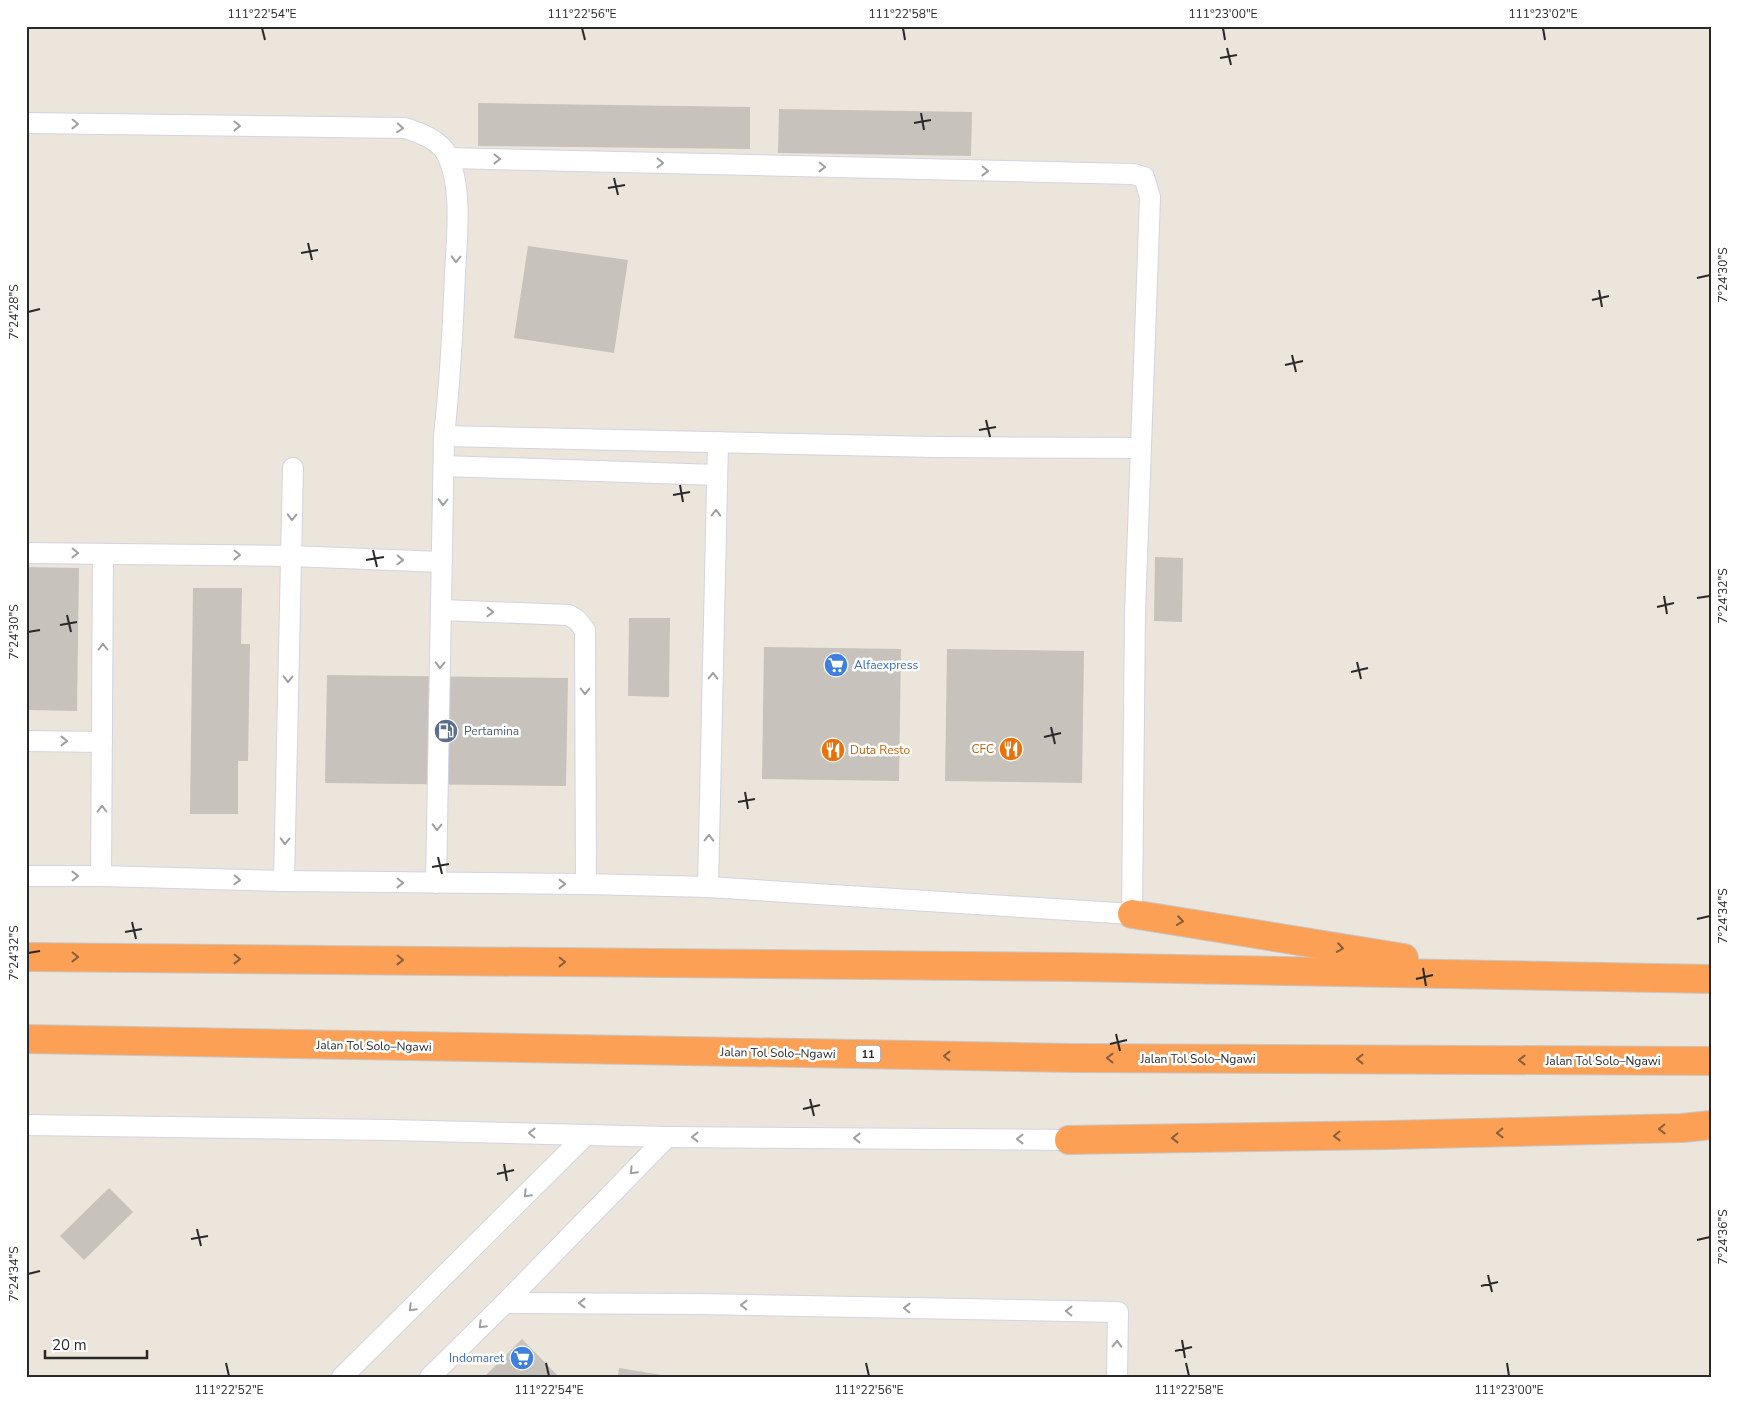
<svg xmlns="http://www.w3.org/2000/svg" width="1737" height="1403" font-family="'Nunito Sans',sans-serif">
	<rect width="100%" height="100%" fill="#ece5db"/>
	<g fill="#c7c2bb">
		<polygon points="478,103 750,107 750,149 478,146"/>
		<polygon points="779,109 972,112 971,156 778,153"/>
		<polygon points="528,246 628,260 614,353 514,338"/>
		<polygon points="1155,557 1183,558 1182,622 1154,621"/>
		<polygon points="26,567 79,568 77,711 26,710"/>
		<polygon points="193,588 242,588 241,644 250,644 248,761 238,761 238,814 190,814"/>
		<polygon points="629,618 670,618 669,697 628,696"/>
		<polygon points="764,647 901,649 899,781 762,779"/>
		<polygon points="947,649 1084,651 1082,783 945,781"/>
		<polygon points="327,675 568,678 566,786 325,783"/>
		<polygon points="109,1188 133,1212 84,1260 60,1236"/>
		<polygon points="522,1339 559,1377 484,1377"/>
		<polygon points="619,1368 668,1376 668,1377 618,1377"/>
	</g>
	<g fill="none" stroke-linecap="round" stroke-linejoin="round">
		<g stroke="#d1d4e2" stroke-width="22">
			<g id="lane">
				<path d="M 26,123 L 405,128 C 418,132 439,140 446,153 C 463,184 457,237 455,273 C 453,328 450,382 444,436 L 933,447 L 1141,448"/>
				<polyline points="444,466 717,475"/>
				<polyline points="26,553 291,556 442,562"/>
				<polyline points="441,610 569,615 577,620 585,630 586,884"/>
				<polyline points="26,741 102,742"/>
				<polyline points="26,876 101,876 284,881 586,884 708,887 1132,914 1135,612 1150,197 1144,177 1133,174 449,158"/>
				<polyline points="101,876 103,554"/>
				<polyline points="284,881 293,468"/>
				<polyline points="436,883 444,436"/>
				<polyline points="708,887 718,442"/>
				<polyline points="26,1125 390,1130 667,1137 1069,1140"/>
				<polyline points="505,1303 698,1304 1118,1312 1117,1377"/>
				<polyline points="342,1377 586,1135"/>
				<polyline points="430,1377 505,1303 667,1137"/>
			</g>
		</g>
		<g stroke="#c7c7c7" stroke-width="30">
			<g id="highway">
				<polyline points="1132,914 1404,958"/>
				<polyline points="26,957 1072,967 1711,979"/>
				<polyline points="26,1039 1073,1058 1711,1061"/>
				<polyline points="1069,1140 1388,1135 1682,1128 1711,1125"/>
			</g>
		</g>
		<use href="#lane" stroke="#fff" stroke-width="20"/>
		<use href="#highway" stroke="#fca056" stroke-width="28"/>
	</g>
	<defs><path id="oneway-chevron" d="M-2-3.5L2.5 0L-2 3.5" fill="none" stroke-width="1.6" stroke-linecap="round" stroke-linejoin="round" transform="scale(1.25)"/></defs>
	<g stroke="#9f9f9f">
		<use href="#oneway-chevron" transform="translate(75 124) rotate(1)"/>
		<use href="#oneway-chevron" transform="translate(237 126) rotate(1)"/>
		<use href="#oneway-chevron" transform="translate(400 128) rotate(5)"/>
		<use href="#oneway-chevron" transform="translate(497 159) rotate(1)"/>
		<use href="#oneway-chevron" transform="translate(660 163) rotate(1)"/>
		<use href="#oneway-chevron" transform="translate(822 167) rotate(1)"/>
		<use href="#oneway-chevron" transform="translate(985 171) rotate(1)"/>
		<use href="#oneway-chevron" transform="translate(456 259) rotate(92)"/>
		<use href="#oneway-chevron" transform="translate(443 502) rotate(91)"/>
		<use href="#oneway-chevron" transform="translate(716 513) rotate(-89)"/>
		<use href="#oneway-chevron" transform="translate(292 517) rotate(91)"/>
		<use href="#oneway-chevron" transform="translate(75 553) rotate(1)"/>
		<use href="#oneway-chevron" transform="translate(237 555) rotate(1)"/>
		<use href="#oneway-chevron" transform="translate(400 560) rotate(2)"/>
		<use href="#oneway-chevron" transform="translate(490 612) rotate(2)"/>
		<use href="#oneway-chevron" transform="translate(103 647) rotate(-90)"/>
		<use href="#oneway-chevron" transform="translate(440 665) rotate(91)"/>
		<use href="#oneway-chevron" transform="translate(713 676) rotate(-89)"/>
		<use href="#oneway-chevron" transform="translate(288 679) rotate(91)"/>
		<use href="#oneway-chevron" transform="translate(585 691) rotate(90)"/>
		<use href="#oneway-chevron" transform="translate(64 741)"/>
		<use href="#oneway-chevron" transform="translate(102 809) rotate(-90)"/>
		<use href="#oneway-chevron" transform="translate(437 827) rotate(91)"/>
		<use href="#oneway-chevron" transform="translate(709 838) rotate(-89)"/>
		<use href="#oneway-chevron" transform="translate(285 841) rotate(91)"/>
		<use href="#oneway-chevron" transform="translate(75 876) rotate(-1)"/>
		<use href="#oneway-chevron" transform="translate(237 880) rotate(2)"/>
		<use href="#oneway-chevron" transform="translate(400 883) rotate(1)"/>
		<use href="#oneway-chevron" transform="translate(562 884)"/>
		<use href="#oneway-chevron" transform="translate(532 1133) rotate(-179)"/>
		<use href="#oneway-chevron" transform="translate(695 1137) rotate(-180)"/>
		<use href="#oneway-chevron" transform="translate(857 1138) rotate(-180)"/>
		<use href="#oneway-chevron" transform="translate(1020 1139) rotate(-180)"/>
		<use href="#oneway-chevron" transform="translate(633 1171) rotate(134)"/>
		<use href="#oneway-chevron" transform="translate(527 1194) rotate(135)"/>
		<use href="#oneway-chevron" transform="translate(582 1303) rotate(-180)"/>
		<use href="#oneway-chevron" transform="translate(744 1305) rotate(-179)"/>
		<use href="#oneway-chevron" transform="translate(412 1308) rotate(135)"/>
		<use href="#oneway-chevron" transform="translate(907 1308) rotate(-179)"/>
		<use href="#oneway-chevron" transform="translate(1069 1311) rotate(-179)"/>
		<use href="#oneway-chevron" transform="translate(482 1325) rotate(135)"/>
		<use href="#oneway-chevron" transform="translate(1117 1344) rotate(-89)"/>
	</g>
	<g stroke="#885f3d">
		<use href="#oneway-chevron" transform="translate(1180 921) rotate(9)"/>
		<use href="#oneway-chevron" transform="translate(1340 948) rotate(9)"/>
		<use href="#oneway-chevron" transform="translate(75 957) rotate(1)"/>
		<use href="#oneway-chevron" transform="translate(237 959) rotate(1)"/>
		<use href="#oneway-chevron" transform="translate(400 960) rotate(1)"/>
		<use href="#oneway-chevron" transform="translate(562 962) rotate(1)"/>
		<use href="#oneway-chevron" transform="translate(947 1056) rotate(-179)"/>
		<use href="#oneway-chevron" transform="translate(1110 1058) rotate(-180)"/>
		<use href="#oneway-chevron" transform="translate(1360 1059) rotate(-180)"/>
		<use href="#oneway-chevron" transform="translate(1522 1060) rotate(-180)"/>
		<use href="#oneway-chevron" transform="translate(1662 1129) rotate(179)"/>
		<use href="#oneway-chevron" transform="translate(1500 1133) rotate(179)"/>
		<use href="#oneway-chevron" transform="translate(1337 1136) rotate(179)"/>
		<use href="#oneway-chevron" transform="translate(1175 1138) rotate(179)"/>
	</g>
	<path fill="none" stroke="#292929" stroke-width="2" d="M 262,28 L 265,40M 582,28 L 585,40M 903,28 L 905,40M 1223,28 L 1225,40M 1543,28 L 1545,40M 1227,48 L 1231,65M 1220,58 L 1237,55M 921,113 L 924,130M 914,123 L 931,120M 614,178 L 618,195M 608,188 L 625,185M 308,243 L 312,260M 301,253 L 318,250M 1697,278 L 1710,275M 1599,290 L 1602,307M 1592,300 L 1609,296M 28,312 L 40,309M 1292,355 L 1296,372M 1285,365 L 1303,361M 986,420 L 990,437M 979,430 L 996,427M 680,485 L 683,502M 673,495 L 690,492M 373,550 L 377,567M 366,560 L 384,557M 1664,596 L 1667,614M 1697,598 L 1710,596M 1657,607 L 1674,603M 67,615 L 71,632M 60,625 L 77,622M 28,632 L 40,630M 1357,662 L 1361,679M 1351,672 L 1368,668M 1051,727 L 1055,744M 1044,737 L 1061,733M 745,792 L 748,809M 738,802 L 755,799M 438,857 L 442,874M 432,867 L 449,864M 1697,919 L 1710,916M 132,922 L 136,939M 125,932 L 142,929M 28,953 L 40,951M 1423,968 L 1426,986M 1416,979 L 1433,975M 1116,1034 L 1120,1051M 1110,1044 L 1127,1040M 810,1099 L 814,1116M 803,1109 L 820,1105M 504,1164 L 507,1181M 497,1174 L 514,1170M 197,1229 L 201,1246M 191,1239 L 208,1236M 1697,1240 L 1710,1237M 28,1274 L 40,1271M 1488,1275 L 1492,1292M 1481,1286 L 1498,1282M 1182,1340 L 1185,1358M 1175,1351 L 1192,1347M 226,1363 L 229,1376M 546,1363 L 549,1376M 866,1363 L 869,1376M 1186,1363 L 1189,1376M 1507,1363 L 1509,1376"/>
	<defs>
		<g id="supermarket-disc" transform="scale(1.25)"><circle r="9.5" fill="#3f7fe0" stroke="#fff"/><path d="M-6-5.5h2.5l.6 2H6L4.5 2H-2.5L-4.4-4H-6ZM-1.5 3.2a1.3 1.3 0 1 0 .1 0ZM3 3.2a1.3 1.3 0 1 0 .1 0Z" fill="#fff"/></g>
		<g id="fuel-disc" transform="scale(1.25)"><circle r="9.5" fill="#5c6f8a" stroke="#fff"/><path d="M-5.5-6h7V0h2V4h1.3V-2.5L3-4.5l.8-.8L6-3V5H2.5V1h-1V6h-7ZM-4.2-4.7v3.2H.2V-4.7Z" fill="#fff"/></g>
		<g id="restaurant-disc" transform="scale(1.25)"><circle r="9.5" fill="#e8710a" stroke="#fff"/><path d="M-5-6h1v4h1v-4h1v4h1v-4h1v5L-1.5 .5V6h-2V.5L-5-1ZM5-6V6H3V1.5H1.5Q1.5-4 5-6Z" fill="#fff"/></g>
	</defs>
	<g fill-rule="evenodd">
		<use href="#supermarket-disc" x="836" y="665"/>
		<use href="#fuel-disc" x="446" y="731"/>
		<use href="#restaurant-disc" x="1011" y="749"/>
		<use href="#restaurant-disc" x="833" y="750"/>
		<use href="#supermarket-disc" x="522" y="1358"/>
	</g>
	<g text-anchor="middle" stroke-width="5" stroke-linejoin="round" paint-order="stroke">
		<rect fill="#fff" stroke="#696969" stroke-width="1" x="855.5" y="1045.5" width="25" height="17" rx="4"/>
		<g font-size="11" font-weight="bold" fill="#292929">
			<text x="868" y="1058">11</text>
		</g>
		<g font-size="12" fill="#366cbe" stroke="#fff" text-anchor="start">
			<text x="854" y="669">Alfaexpress</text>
			<text x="504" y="1362" text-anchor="end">Indomaret</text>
		</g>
		<g font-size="12" fill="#4e5e75" stroke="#fff" text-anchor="start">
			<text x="464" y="735">Pertamina</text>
		</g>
		<g font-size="12" fill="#c56008" stroke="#fff" text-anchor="end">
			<text x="994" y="753">CFC</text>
			<text x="850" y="754" text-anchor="start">Duta Resto</text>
		</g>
		<g font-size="12" fill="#292929" stroke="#fff">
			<text transform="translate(374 1046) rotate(1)" y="4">Jalan Tol Solo–Ngawi</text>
			<text transform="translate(778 1053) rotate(1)" y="4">Jalan Tol Solo–Ngawi</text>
			<text x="1198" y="1063">Jalan Tol Solo–Ngawi</text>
			<text x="1603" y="1065">Jalan Tol Solo–Ngawi</text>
		</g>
	</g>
	<rect width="1737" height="1403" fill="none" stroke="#ffffff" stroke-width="55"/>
	<path d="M45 1350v8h102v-8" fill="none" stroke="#292929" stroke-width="2.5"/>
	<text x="52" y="1350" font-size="15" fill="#292929" stroke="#ffffff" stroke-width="4" paint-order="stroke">20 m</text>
	<rect x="28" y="28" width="1682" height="1348" fill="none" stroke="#292929" stroke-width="2"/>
	<g font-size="12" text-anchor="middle" fill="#292929">
		<text x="262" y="18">111°22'54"E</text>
		<text x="582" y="18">111°22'56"E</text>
		<text x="903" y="18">111°22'58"E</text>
		<text x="1223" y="18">111°23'00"E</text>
		<text x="1543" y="18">111°23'02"E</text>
		<text transform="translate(1723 275) rotate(-90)" y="4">7°24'30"S</text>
		<text transform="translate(14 312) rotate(-90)" y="4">7°24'28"S</text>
		<text transform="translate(1723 596) rotate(-90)" y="4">7°24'32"S</text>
		<text transform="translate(14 632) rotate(-90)" y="4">7°24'30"S</text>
		<text transform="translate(1723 916) rotate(-90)" y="4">7°24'34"S</text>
		<text transform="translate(14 953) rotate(-90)" y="4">7°24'32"S</text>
		<text transform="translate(1723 1237) rotate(-90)" y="4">7°24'36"S</text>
		<text transform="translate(14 1274) rotate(-90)" y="4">7°24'34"S</text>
		<text x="229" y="1394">111°22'52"E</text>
		<text x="549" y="1394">111°22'54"E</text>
		<text x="869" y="1394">111°22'56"E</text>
		<text x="1189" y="1394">111°22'58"E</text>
		<text x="1509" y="1394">111°23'00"E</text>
	</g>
</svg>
